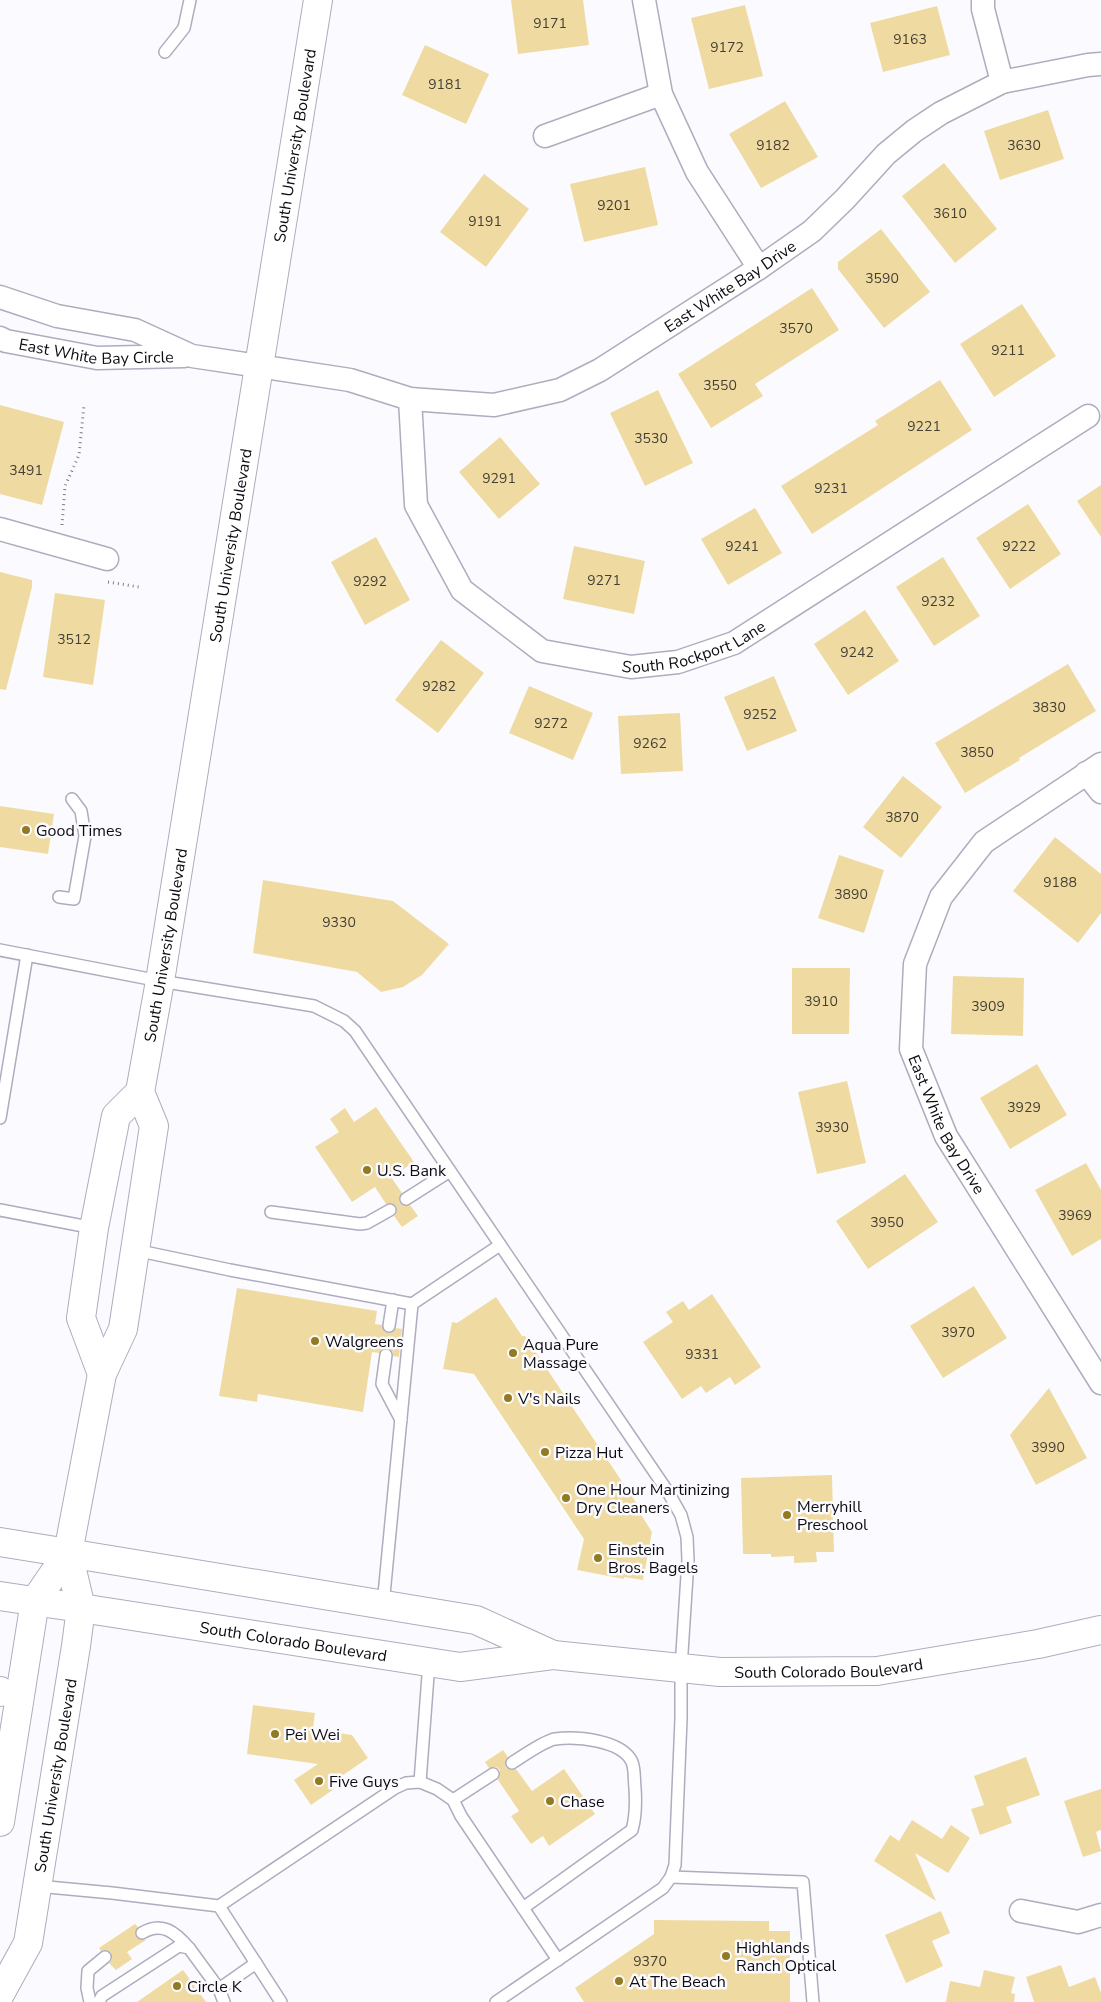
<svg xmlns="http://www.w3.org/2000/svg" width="1101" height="2002" font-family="'Nunito Sans',sans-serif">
	<rect width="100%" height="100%" fill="#fbfbff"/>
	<g fill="#efdba2">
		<polygon points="511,0 583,0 589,45 518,54"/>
		<polygon points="745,5 763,76 709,89 691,18"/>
		<polygon points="937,6 950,55 883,72 870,23"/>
		<polygon points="425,45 489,74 466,124 402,95"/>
		<polygon points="785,101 818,157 761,188 729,134"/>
		<polygon points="1048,110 1064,159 1000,180 984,131"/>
		<polygon points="944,163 997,229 955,263 902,196"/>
		<polygon points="645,167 658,225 584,242 570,184"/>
		<polygon points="484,174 529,209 486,267 440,232"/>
		<polygon points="881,229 930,292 884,328 838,269 838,262"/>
		<polygon points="812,288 839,330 755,384 763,396 711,428 678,374"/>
		<polygon points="1022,304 1056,356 994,397 960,344"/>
		<polygon points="940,380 972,430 812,534 781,486 878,425 875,421"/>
		<polygon points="658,390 693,463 645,486 610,413"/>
		<polygon points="0,405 64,422 42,505 0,494"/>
		<polygon points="500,437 540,484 499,519 459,472"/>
		<polygon points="1101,485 1101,537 1077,501"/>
		<polygon points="1028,504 1061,554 1010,589 976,538"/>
		<polygon points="755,508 782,553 728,585 701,539"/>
		<polygon points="376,537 410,600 365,625 331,562"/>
		<polygon points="574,546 645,561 634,614 563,599"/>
		<polygon points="943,557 980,616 934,646 896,587"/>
		<polygon points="0,572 32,580 32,587 6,690 0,689"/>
		<polygon points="55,593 105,600 93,685 43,677"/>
		<polygon points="865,610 899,661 848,695 814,644"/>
		<polygon points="441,640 484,673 438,733 395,700"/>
		<polygon points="1068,664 1096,711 1019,758 1020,760 965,793 935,743"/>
		<polygon points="774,676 797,731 747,751 724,697"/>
		<polygon points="529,686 593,713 573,760 509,733"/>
		<polygon points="680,713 683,771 621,774 618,716"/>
		<polygon points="903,776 942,807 901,858 863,827"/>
		<polygon points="0,806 54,814 48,854 0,847"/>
		<polygon points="1055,837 1101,874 1101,913 1078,943 1013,891"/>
		<polygon points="839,855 884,870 864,933 818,918"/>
		<polygon points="263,880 393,901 449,944 422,975 403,987 381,992 357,972 253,953"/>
		<polygon points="792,968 850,968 849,1034 792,1034"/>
		<polygon points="953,976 1024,978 1023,1036 951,1034"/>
		<polygon points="1037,1064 1067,1115 1010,1149 980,1098"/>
		<polygon points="847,1081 866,1163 817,1174 798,1092"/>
		<polygon points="376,1107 414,1162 391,1177 402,1193 399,1199 400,1203 406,1206 410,1205 418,1216 402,1227 394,1216 397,1211 396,1206 391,1203 386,1204 375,1187 352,1202 315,1147 339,1132 330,1119 345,1108 354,1122"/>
		<polygon points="1086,1163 1101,1190 1101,1239 1072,1256 1035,1190"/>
		<polygon points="905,1174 938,1222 868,1269 836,1221"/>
		<polygon points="974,1286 1007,1338 943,1378 910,1326"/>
		<polygon points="237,1288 377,1311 375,1324 382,1325 385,1332 391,1333 396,1328 402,1329 399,1357 393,1356 393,1352 388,1348 383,1348 379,1353 372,1352 363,1412 258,1394 257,1402 219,1396"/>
		<polygon points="712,1294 761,1367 735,1385 730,1377 706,1393 701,1386 682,1399 643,1342 673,1322 666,1312 683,1301 689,1310"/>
		<polygon points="496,1297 522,1336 525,1336 639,1507 638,1510 652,1532 643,1580 624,1577 624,1579 577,1570 584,1539 474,1374 443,1369 452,1322 457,1323"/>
		<polygon points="1049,1388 1087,1458 1036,1485 1010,1435"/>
		<polygon points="832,1475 834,1552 816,1552 817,1562 794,1563 794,1556 771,1557 771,1554 743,1554 741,1478"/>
		<polygon points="253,1705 315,1713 313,1729 352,1735 368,1758 330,1784 334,1789 311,1805 294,1780 318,1764 247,1754"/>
		<polygon points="503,1750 508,1757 505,1763 506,1768 512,1770 516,1769 532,1791 564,1769 595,1814 549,1846 543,1836 531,1844 511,1816 519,1811 498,1780 500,1774 500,1770 496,1767 489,1768 485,1762"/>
		<polygon points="1026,1757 1040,1795 1006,1807 1012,1823 980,1835 971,1809 984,1805 974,1776"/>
		<polygon points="1101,1789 1101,1830 1096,1832 1101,1851 1083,1857 1064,1801"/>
		<polygon points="912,1820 942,1839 951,1825 970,1838 948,1873 915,1853 936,1901 874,1861 890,1835 899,1841"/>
		<polygon points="941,1911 950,1933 932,1941 943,1966 906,1983 885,1935"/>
		<polygon points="654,1920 769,1921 769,1931 790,1931 790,2002 584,2002 575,1988 654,1934"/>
		<polygon points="135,1924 138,1927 135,1932 136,1937 141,1940 146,1940 127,1952 132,1959 116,1970 109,1963 112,1959 111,1953 107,1950 101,1951 99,1948"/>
		<polygon points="1061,1965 1069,1987 1095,1977 1101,1993 1101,2002 1034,2002 1026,1977"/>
		<polygon points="183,1970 206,2002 137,2002"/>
		<polygon points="984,1970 1015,1977 1011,1993 1015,1994 1014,2002 946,2002 950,1981 980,1987"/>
	</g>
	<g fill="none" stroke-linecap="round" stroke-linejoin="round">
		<g stroke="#aeacbe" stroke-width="14">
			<g id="lane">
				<polyline points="165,52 184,28 190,0"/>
				<polyline points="59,897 74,899 85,836 81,811 72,799"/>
				<polyline points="0,950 160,981 314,1006 344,1021 355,1031 668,1492 681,1515 687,1537 688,1560 681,1668 681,1719 675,1865 671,1877 663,1888 496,2002"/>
				<polyline points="0,1118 27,955"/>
				<polyline points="406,1199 450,1171"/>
				<polyline points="0,1210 94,1228"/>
				<polyline points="271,1212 360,1224 367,1223 390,1210"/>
				<polyline points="135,1250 230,1270 412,1304 500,1245"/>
				<polyline points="389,1326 393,1300"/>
				<polyline points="386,1355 382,1384 401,1420"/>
				<polyline points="383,1605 412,1304"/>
				<polyline points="429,1662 420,1782 437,1789 453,1800 461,1816 558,1960"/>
				<path d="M 512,1763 C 521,1757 546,1740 555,1739 C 576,1736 622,1740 632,1762 C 635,1769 634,1780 635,1788 C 636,1803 636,1816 632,1830 L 523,1908"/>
				<polyline points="453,1800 493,1774"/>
				<polyline points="671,1877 803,1882 813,2002"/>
				<polyline points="37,1886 112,1893 219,1906 281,2002"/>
				<polyline points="219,1906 395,1788 406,1783 420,1782"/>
				<path d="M 142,1933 C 162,1921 175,1932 189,1948"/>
				<polyline points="219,1989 224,2002"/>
				<polyline points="90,2002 87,1988 88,1971 105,1957"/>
				<polyline points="99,2002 102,1996 179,1946 189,1948 219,1989 256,1963"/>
			</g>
		</g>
		<g stroke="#aeacbe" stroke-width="25">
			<g id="street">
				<polyline points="644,0 661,94 697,172 759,268"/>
				<polyline points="983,0 983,9 1002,82"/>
				<polyline points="545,136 661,94"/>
				<path id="s1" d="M 0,297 L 57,316 L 135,330 L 192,356 L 350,380 L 410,399 L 494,405 L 560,390 L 600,370 L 759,268 L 812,231 L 845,199 L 886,154 L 914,131 L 941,113 L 1002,82 L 1088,65 L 1101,64"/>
				<path id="s2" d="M 0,338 L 6,341 L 97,358 L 184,356"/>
				<path id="s3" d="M 410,399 L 416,505 L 462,590 L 542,651 L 631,667 L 678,662 L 734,643 L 1088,416"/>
				<polyline points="0,529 107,559"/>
				<path id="s4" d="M 1101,764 L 984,842 L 941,897 L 915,964 L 911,1049 L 946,1136 L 1101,1383"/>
				<polyline points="1086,773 1101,792"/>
				<polyline points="1021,1911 1078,1922 1101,1915"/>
			</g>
		</g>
		<g stroke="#aeacbe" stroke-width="30">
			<g id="secondary">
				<polyline points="68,1553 476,1620 553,1655"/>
				<path id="s5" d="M 81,1608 L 460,1667 L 553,1655 L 720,1672 L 877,1671 L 1038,1644 L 1101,1630"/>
			</g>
		</g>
		<g stroke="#aeacbe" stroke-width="30">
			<g id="primary">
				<polyline points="102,1374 81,1318 94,1228 116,1116 140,1092"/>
				<polyline points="0,1542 68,1553"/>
				<polyline points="0,1596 81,1608"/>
				<polyline points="0,1691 0,1692"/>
				<path id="s6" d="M 0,1822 L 35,1601 L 68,1553 L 102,1374 L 123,1329 L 154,1126 L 140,1092 L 160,981 L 318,0"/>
				<path id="s7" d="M 0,1994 L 28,1943 L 76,1646 L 81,1608 L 68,1553"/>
			</g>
		</g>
		<g stroke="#7e7e83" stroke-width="3" stroke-dasharray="1 4" stroke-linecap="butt">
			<polyline points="62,525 65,486 79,455 84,405"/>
			<polyline points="108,582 139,587"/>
		</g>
		<use href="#lane" stroke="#fff" stroke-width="11"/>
		<use href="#street" stroke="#fff" stroke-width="22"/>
		<use href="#secondary" stroke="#fff" stroke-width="28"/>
		<use href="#primary" stroke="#fff" stroke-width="28"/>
	</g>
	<g fill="#93791f" stroke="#fbfbff" stroke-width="2">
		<circle cx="26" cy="830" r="5"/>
		<circle cx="367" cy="1170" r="5"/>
		<circle cx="315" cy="1341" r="5"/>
		<circle cx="513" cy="1353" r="5"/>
		<circle cx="508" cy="1398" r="5"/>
		<circle cx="545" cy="1452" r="5"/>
		<circle cx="566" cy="1498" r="5"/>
		<circle cx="787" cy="1515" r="5"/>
		<circle cx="598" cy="1558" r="5"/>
		<circle cx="275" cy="1734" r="5"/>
		<circle cx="319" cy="1781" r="5"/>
		<circle cx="550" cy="1801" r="5"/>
		<circle cx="726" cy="1956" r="5"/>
		<circle cx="619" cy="1981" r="5"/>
		<circle cx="177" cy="1986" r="5"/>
	</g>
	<g text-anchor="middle" stroke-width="5" stroke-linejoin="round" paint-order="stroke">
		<g font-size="14" fill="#443f35">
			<text x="550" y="28">9171</text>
			<text x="910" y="44">9163</text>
			<text x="727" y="52">9172</text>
			<text x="445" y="89">9181</text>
			<text x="773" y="150">9182</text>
			<text x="1024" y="150">3630</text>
			<text x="614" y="210">9201</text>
			<text x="950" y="218">3610</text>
			<text x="485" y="226">9191</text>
			<text x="882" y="283">3590</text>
			<text x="796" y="333">3570</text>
			<text x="1008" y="355">9211</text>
			<text x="720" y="390">3550</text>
			<text x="924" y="431">9221</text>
			<text x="651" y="443">3530</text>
			<text x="26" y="475">3491</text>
			<text x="499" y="483">9291</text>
			<text x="831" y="493">9231</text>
			<text x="742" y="551">9241</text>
			<text x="1019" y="551">9222</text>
			<text x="604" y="585">9271</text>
			<text x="370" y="586">9292</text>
			<text x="938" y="606">9232</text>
			<text x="74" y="644">3512</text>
			<text x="857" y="657">9242</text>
			<text x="439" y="691">9282</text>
			<text x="1049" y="712">3830</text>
			<text x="760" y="719">9252</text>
			<text x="551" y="728">9272</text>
			<text x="650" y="748">9262</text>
			<text x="977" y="757">3850</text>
			<text x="902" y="822">3870</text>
			<text x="1060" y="887">9188</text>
			<text x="851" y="899">3890</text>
			<text x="339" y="927">9330</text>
			<text x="821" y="1006">3910</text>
			<text x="988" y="1011">3909</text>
			<text x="1024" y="1112">3929</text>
			<text x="832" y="1132">3930</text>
			<text x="1075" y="1220">3969</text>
			<text x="887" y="1227">3950</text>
			<text x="958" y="1337">3970</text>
			<text x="702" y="1359">9331</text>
			<text x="1048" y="1452">3990</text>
			<text x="650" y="1966">9370</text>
		</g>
		<g font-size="16" fill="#0b0b11" stroke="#fbfbff">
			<text dy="6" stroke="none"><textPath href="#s6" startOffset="1715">South University Boulevard</textPath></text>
			<text dy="6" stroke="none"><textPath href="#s1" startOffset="776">East White Bay Drive</textPath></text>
			<text dy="6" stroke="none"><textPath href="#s2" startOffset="98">East White Bay Circle</textPath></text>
			<text dy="6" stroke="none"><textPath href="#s6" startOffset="1310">South University Boulevard</textPath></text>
			<text dy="6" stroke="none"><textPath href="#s3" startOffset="460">South Rockport Lane</textPath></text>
			<text dy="6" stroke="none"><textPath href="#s6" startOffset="905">South University Boulevard</textPath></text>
			<text dy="6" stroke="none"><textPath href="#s4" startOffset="451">East White Bay Drive</textPath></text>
			<text dy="6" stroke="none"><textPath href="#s5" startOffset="215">South Colorado Boulevard</textPath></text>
			<text dy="6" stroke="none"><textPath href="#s5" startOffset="754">South Colorado Boulevard</textPath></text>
			<text dy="6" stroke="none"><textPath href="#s7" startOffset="228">South University Boulevard</textPath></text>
		</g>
		<g font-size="16" fill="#0b0b11" stroke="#fbfbff" text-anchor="start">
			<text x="36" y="836">Good Times</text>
			<text x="377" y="1176">U.S. Bank</text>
			<text x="325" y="1347">Walgreens</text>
			<text x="523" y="1350">Aqua Pure<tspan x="523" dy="18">Massage</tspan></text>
			<text x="518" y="1404">V's Nails</text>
			<text x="555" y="1458">Pizza Hut</text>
			<text x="576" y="1495">One Hour Martinizing<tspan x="576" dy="18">Dry Cleaners</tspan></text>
			<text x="797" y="1512">Merryhill<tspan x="797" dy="18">Preschool</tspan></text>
			<text x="608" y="1555">Einstein<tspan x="608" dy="18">Bros. Bagels</tspan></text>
			<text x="285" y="1740">Pei Wei</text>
			<text x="329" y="1787">Five Guys</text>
			<text x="560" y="1807">Chase</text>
			<text x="736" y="1953">Highlands<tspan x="736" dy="18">Ranch Optical</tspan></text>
			<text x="629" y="1987">At The Beach</text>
			<text x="187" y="1992">Circle K</text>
		</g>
	</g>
</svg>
